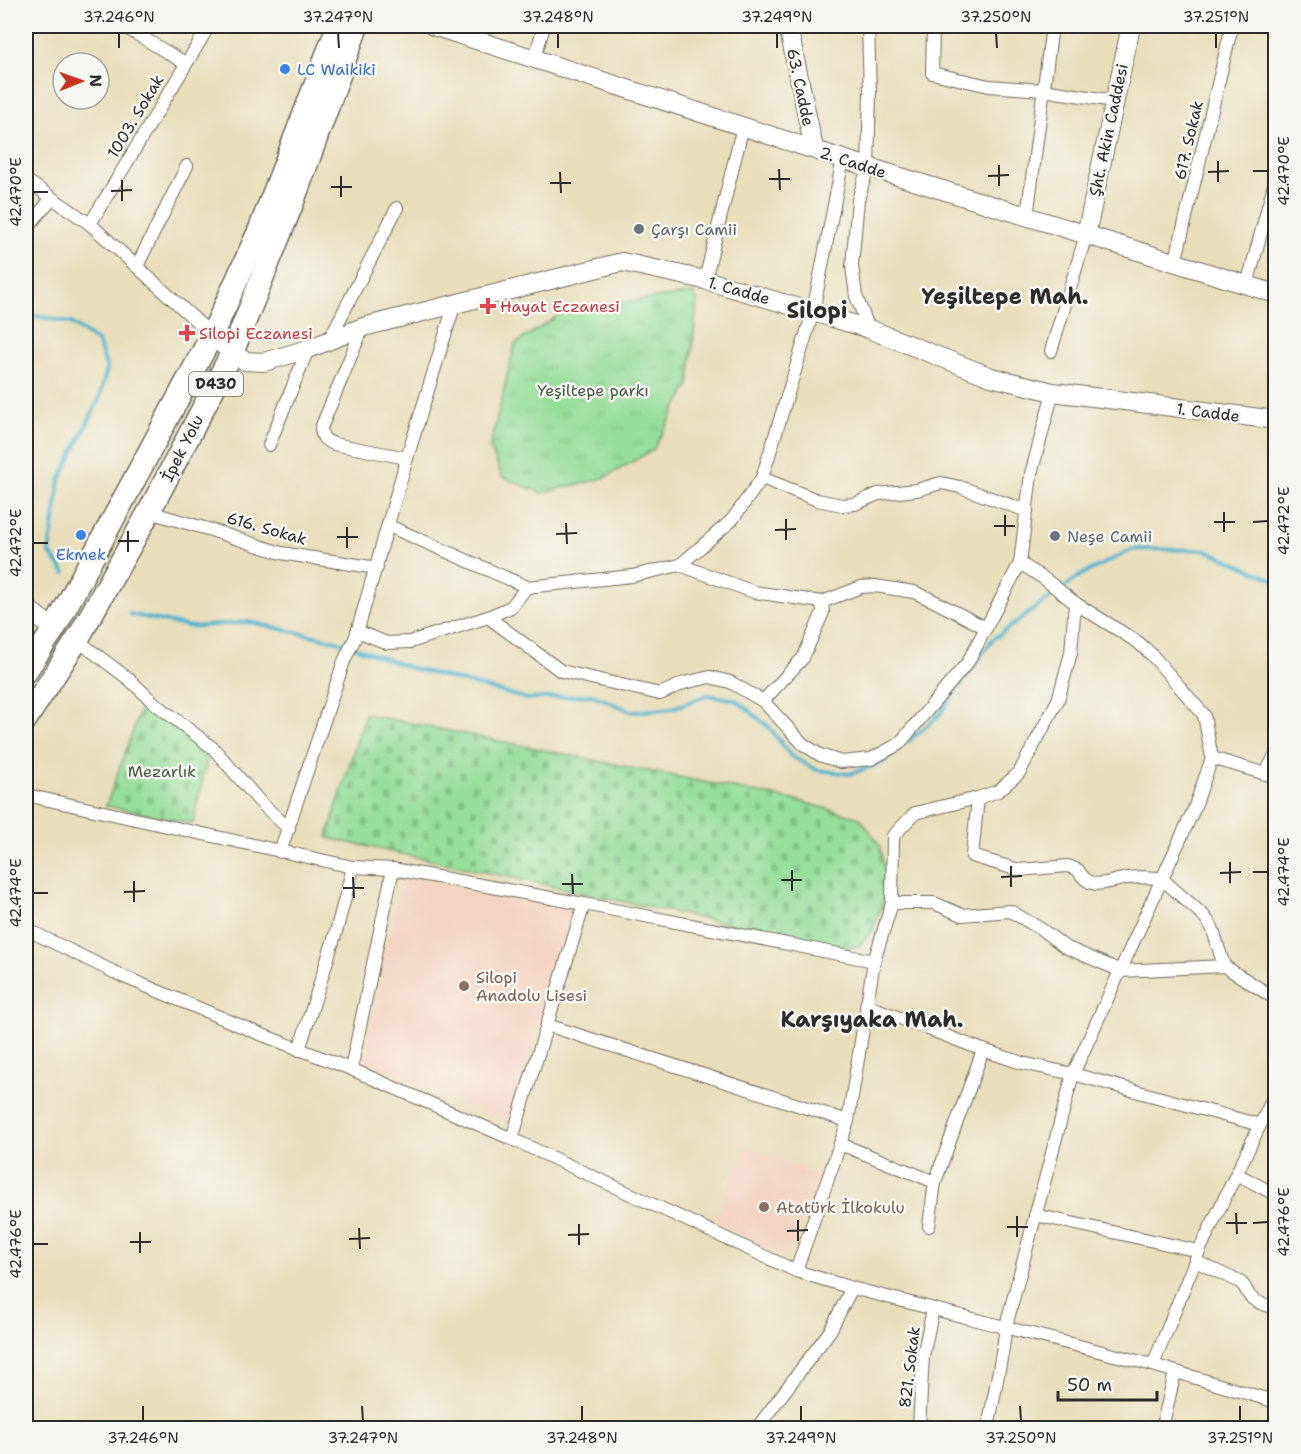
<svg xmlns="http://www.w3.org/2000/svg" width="1301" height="1454" font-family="'Shantell Sans',sans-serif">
	<defs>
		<pattern id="grass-tufts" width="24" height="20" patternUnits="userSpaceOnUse" patternTransform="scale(1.5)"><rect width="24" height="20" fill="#96de98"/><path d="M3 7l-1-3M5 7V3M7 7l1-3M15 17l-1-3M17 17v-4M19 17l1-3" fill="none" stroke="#81bf83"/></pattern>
		<pattern id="cemetery-stones" width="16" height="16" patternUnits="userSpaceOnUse" patternTransform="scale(1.5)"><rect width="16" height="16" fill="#96de98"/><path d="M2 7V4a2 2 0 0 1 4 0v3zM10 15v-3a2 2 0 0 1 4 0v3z" fill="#81bf83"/></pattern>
	</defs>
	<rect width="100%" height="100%" fill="#f6f6f2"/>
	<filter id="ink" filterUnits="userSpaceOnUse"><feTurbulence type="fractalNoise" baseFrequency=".0167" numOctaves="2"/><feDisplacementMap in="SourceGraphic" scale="12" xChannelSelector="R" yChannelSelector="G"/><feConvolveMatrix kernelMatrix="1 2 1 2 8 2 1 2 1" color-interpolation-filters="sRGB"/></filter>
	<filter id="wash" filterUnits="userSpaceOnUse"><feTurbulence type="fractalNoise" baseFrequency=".008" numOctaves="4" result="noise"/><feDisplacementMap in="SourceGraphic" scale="24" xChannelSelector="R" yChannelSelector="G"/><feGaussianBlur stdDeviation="1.35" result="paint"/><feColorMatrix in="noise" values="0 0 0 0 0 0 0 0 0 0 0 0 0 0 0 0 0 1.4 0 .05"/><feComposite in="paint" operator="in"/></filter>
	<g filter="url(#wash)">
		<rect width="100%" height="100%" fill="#e8deba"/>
		<g fill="#f4d3c1">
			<polygon points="401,875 574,911 510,1123 362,1061"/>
			<polygon points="746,1146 819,1175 788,1258 714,1223"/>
		</g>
		<polygon fill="url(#grass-tufts)" stroke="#608462" stroke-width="1.5" points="694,293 697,301 689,385 653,450 604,478 542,493 502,477 490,447 515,344 568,309"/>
		<g fill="url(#cemetery-stones)" stroke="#608462" stroke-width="1.5">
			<polygon points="142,706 209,751 193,823 106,806"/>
			<polygon points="365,714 803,802 860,818 880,845 888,890 872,931 859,946 845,949 327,838"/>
		</g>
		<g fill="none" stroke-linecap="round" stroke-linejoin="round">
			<g stroke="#4bb0ca" stroke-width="4">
				<polyline points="26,318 38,316 71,323 98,342 107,368 100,397 60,480 49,552 65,573"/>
				<polyline points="1062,589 1081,575 1133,549 1206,550 1276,581"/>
				<polyline points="129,614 191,627 249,622 337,641 408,667 528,699 593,695 633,712 673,708 708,695 736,700 769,727 791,756 817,770 850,774 883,762 896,751"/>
				<polyline points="909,741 939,715 992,640 1056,593"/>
			</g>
		</g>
	</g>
	<g filter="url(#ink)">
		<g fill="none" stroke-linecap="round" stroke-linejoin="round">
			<g stroke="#6d6a5d" stroke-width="14">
				<g id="street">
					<polyline points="123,26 185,63"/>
					<polyline points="868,26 870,93 868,167 858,200 852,266 856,296 869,329"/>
					<polyline points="933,26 932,73 989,86 1043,90 1114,101"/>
					<polyline points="534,60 544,26"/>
					<polyline points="26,180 90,224 212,335"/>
					<polyline points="1027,217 1052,26"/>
					<polyline points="90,224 209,26"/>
					<polyline points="26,229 52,198"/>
					<polyline points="1175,263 1232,26"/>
					<polyline points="137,266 187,166"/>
					<polyline points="705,280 743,126"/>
					<polyline points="1247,285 1276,177"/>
					<path d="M 363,327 L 321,428 C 322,439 325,440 334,444 L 407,458"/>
					<polyline points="329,340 397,208"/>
					<polyline points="1051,351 1086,235"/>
					<polyline points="269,445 308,349"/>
					<polyline points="762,478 817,500 842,505 855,504 878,494 917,490 941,483 960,487 1027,511"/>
					<polyline points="149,512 211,530 281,553 377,568"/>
					<polyline points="389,526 527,587 632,576 680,565 732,520 762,478 813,312 843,159"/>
					<polyline points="680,565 754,592 822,602 823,612 803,658 763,701"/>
					<polyline points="822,602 861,587 875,586 914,592 932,600 986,628"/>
					<polyline points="488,617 561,671 660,694 684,683 710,677 730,682 763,701 803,744 820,755 841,762 871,759 899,744 968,662 1020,563 1031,474 1053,392"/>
					<polyline points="357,631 387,643 410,642 488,617 511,607 527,587"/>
					<polyline points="77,640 130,680 152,701 214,749 260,802 289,829"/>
					<polyline points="1212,758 1276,777"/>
					<polyline points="1265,774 1276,754"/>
					<polyline points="26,795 353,867 393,869 584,904 512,1139"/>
					<path d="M 978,798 L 972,856 L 1019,870 L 1068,866 L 1078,870 C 1091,893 1107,881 1128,878 C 1139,876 1151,878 1161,878 L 1204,916 L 1212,927 L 1224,966 L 1276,999"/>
					<polyline points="280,852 344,661 356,636 407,458 455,303"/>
					<polyline points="892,903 934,903 962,915 1010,911 1041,929 1065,947 1121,971 1224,966"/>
					<polyline points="584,904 874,961"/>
					<polyline points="26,929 122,976 260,1034 351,1069 512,1139 796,1271 852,1288 1153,1365 1276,1402"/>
					<polyline points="866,1005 983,1050 1022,1063 1073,1074 1260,1125"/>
					<polyline points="547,1025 848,1121"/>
					<polyline points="299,1050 336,932 353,867"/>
					<polyline points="351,1069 393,869"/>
					<polyline points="840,1144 935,1182"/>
					<polyline points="1237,1174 1276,1195"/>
					<polyline points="1035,1215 1199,1251"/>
					<polyline points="929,1226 935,1182 983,1050"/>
					<path d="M 1195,1261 L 1240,1282 C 1245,1286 1246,1290 1249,1295 C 1254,1303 1267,1305 1276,1308"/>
					<polyline points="796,1271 848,1121 874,961 892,903 893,836 915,813 978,798 998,791 1019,773 1058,700 1071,653 1075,603"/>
					<polyline points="1153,1365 1199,1251 1276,1092"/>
					<polyline points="757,1428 830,1331 852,1288"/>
					<polyline points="919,1428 923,1356 933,1309"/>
					<polyline points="988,1428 1003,1348 1006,1326 1073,1074 1194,809 1212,758 1204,715 1152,655 1139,643 1075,603 1046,580 1020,563"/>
					<polyline points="1162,1428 1175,1372"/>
				</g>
			</g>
			<g stroke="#6d6a5d" stroke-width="20">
				<g id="secondary">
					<polyline points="433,26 843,159 1276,294"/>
					<polyline points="788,26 814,149"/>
					<polyline points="1086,235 1131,26"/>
					<polyline points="212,335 232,353 245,361 264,362 308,349 363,327 622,262 705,280 813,312 869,329 991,377 1053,392 1276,420"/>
					<polyline points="26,604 29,610 54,629"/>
				</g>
			</g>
			<g stroke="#6d6a5d" stroke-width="25">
				<g id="highway">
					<polyline points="26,671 54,629 212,335 260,229 338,26"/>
					<polyline points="26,719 77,640 149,512 232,353 292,204 357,26"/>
				</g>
			</g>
			<use href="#street" stroke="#fff" stroke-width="12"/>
			<use href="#secondary" stroke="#fff" stroke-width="18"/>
			<use href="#highway" stroke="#fff" stroke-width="22"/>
		</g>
	</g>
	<path fill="none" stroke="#2b2b2b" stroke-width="2" d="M 119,33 L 119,48M 338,33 L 339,48M 558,33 L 558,48M 777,33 L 777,48M 996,33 L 997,48M 1216,33 L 1216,48M 1218,161 L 1218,182M 999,165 L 999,186M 779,169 L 780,190M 1253,171 L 1268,171M 560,172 L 561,193M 1208,172 L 1229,171M 341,176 L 341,197M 988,176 L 1009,175M 769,179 L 790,179M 122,180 L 122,201M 550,183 L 571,183M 331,187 L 352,187M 111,191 L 132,190M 33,192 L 48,192M 1224,512 L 1224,532M 1005,515 L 1005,536M 786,519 L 786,540M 1214,522 L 1235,522M 1253,522 L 1268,521M 566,523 L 567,544M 994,526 L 1015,526M 347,527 L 347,548M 775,530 L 796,529M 128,531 L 128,552M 556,534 L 577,533M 337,537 L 358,537M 118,541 L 139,541M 33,543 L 48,543M 1230,862 L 1230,883M 1011,866 L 1011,887M 792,870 L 792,891M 1253,872 L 1268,872M 1220,873 L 1241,872M 572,874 L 573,894M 353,877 L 354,898M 1001,877 L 1022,876M 781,880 L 802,880M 134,881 L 134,902M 562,884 L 583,884M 343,888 L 364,888M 124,892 L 145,891M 33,893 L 48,893M 1236,1213 L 1237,1234M 1017,1216 L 1017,1237M 798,1220 L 798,1241M 1226,1223 L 1247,1223M 1253,1223 L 1268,1222M 579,1224 L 579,1245M 1007,1227 L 1028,1227M 359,1228 L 360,1249M 787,1231 L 808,1230M 140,1232 L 140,1253M 568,1235 L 589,1234M 349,1239 L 370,1238M 130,1242 L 151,1242M 33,1244 L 48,1244M 143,1406 L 143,1421M 362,1406 L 363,1421M 582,1406 L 582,1421M 801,1406 L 801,1421M 1020,1406 L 1021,1421M 1240,1406 L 1240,1421"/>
	<g fill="#3f7fe0" stroke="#f6f6f2" stroke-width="2">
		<circle cx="285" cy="69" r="6"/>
		<circle cx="81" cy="535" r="6"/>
	</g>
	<g fill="#6b7280" stroke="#f6f6f2" stroke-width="2">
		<circle cx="639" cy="229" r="6"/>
		<circle cx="1055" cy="536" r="6"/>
	</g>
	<g fill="#e0444e" stroke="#f6f6f2" stroke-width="2">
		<path d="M485 297h6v6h6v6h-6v6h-6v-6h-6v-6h6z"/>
		<path d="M184 324h6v6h6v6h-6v6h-6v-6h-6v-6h6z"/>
	</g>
	<g fill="#8d6e63" stroke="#f6f6f2" stroke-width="2">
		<circle cx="464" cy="986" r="6"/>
		<circle cx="764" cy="1207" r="6"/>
	</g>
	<g text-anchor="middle" stroke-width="5" stroke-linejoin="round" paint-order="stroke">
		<rect fill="#f6f6f2" stroke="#686867" stroke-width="1.5" x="189" y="372" width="54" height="24" rx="4.5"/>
		<g font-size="15" font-weight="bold" fill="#2b2b2b">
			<text x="216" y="389">D430</text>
		</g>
		<g font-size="16" fill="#366cbe" stroke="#f6f6f2" text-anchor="start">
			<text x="297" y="75">LC Waikiki</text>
			<text x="81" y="560" text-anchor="middle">Ekmek</text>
		</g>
		<g font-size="16" fill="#2b2b2b" stroke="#f6f6f2">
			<text transform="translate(801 87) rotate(78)" y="6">63. Cadde</text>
			<text transform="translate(135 116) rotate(-59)" y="6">1003. Sokak</text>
			<text transform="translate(1108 130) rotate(-78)" y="6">Şht. Akin Caddesi</text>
			<text transform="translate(1188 140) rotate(-77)" y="6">617. Sokak</text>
			<text transform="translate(853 162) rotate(18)" y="6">2. Cadde</text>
			<text transform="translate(739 290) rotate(16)" y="6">1. Cadde</text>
			<text transform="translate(1208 412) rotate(7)" y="6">1. Cadde</text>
			<text transform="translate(182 448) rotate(-63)" y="6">İpek Yolu</text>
			<text transform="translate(267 528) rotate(16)" y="6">616. Sokak</text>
			<text transform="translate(909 1367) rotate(-83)" y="6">821. Sokak</text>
		</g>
		<g font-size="16" fill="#5b616d" stroke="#f6f6f2" text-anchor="start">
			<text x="651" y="235">Çarşı Camii</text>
			<text x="1067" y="542">Neşe Camii</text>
		</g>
		<g font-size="16" fill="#be3a42" stroke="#f6f6f2" text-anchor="start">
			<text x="500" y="312">Hayat Eczanesi</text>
			<text x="199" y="339">Silopi Eczanesi</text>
		</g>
		<g font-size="16" fill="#465846" stroke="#f6f6f2">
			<text x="593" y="396">Yeşiltepe parkı</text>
			<text x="162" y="777">Mezarlık</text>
		</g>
		<g font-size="16" fill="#785e54" stroke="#f6f6f2" text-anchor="start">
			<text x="476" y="983">Silopi<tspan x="476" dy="18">Anadolu Lisesi</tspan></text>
			<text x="776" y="1213">Atatürk İlkokulu</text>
		</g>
		<g font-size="22" font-weight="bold" fill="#2b2b2b" stroke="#f6f6f2">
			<text x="1005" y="304">Yeşiltepe Mah.</text>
			<text x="817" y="318">Silopi</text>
			<text x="872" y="1027">Karşıyaka Mah.</text>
		</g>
	</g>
	<rect width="1301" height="1454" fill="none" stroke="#f6f6f2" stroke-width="66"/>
	<g transform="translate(81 81) rotate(89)"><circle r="28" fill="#f6f6f2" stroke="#a5a5a2" stroke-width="1.5"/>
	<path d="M0-4.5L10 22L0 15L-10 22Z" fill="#c8321e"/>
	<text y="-9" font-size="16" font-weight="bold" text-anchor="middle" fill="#2b2b2b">N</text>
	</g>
	<path d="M1058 1391v9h99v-9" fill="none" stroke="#2b2b2b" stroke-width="3"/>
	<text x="1067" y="1391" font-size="18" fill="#2b2b2b" stroke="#f6f6f2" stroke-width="4.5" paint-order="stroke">50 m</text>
	<rect x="33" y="33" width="1235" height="1388" fill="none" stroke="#2b2b2b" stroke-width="2"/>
	<g font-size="15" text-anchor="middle" fill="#2b2b2b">
		<text x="119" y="22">37.246°N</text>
		<text x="338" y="22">37.247°N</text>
		<text x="558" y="22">37.248°N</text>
		<text x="777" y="22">37.249°N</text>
		<text x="996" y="22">37.250°N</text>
		<text x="1216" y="22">37.251°N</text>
		<text transform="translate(1284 171) rotate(-90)" y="5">42.470°E</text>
		<text transform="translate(16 192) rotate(-90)" y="5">42.470°E</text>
		<text transform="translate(1284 521) rotate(-90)" y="5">42.472°E</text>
		<text transform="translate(16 543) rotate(-90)" y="5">42.472°E</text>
		<text transform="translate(1284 872) rotate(-90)" y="5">42.474°E</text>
		<text transform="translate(16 893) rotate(-90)" y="5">42.474°E</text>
		<text transform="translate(1284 1222) rotate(-90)" y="5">42.476°E</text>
		<text transform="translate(16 1244) rotate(-90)" y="5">42.476°E</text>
		<text x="143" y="1443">37.246°N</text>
		<text x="363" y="1443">37.247°N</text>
		<text x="582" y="1443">37.248°N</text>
		<text x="801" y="1443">37.249°N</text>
		<text x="1021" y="1443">37.250°N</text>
		<text x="1240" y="1443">37.251°N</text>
	</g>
</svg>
